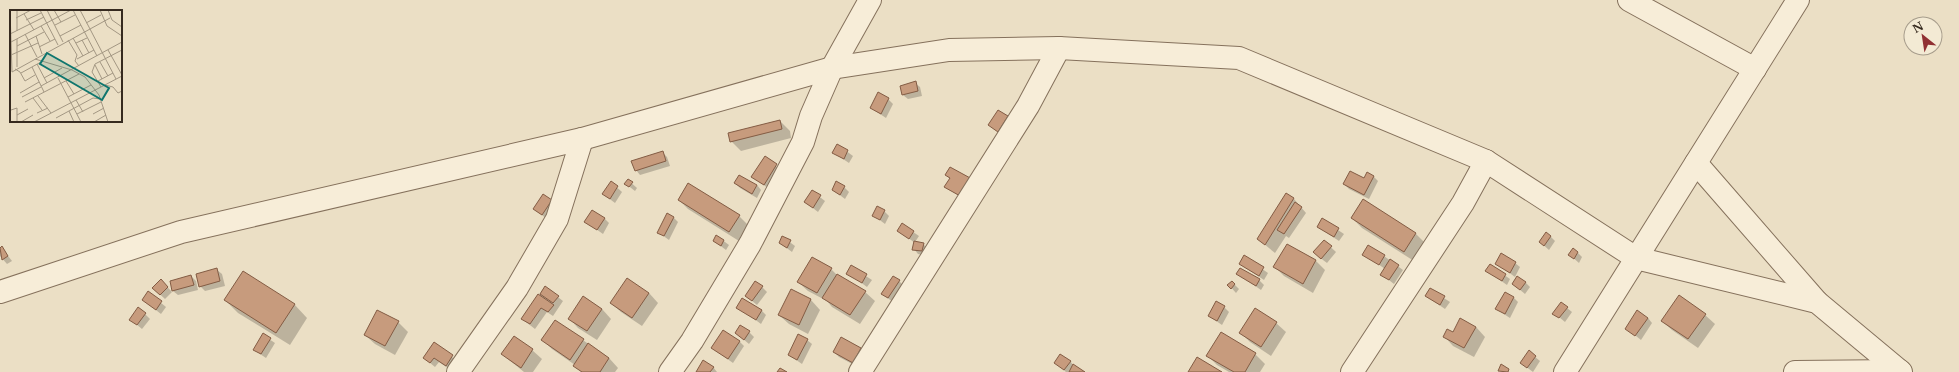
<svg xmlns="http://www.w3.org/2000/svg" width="1959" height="372" font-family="'Libre Baskerville',serif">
	<rect width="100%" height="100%" fill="#ebdfc5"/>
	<g fill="#0003">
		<polygon points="915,83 920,87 922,96 908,99 903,95"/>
		<polygon points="888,99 893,104 886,118 871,108"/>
		<polygon points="1007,117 1012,122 1003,136 989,125"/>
		<polygon points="780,121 790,131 791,138 741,151 731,141"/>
		<polygon points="838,145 853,156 849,163 834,153"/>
		<polygon points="662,152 667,157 670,166 640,175 636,170"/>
		<polygon points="765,158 781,170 769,189 753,177"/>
		<polygon points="950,168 967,201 945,187 950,179 946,175"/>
		<polygon points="1373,176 1378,181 1369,199 1349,189 1344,184"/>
		<polygon points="628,180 637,188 635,191 626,184"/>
		<polygon points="611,182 622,192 615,203 603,194"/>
		<polygon points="735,183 757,185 761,190 757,198 740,188"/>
		<polygon points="844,187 849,192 845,199 833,190"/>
		<polygon points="812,191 825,201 818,212 805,202"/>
		<polygon points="1286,194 1294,199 1306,213 1289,238 1286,236 1275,253 1258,239"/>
		<polygon points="679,200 739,216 749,226 739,241 688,209"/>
		<polygon points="552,201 547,219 534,209"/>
		<polygon points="1363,201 1416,234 1425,243 1414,261 1362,228 1352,218"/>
		<polygon points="884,211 889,216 885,224 873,215"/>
		<polygon points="604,218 609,223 603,234 586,222"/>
		<polygon points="674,218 678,222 669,240 658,232"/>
		<polygon points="1323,220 1344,234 1339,241 1318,227"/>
		<polygon points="903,225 919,236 915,242 923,244 928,249 927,256 918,254 914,249 915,243 899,231"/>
		<polygon points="717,236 729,245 726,250 714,241"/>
		<polygon points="1550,236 1555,241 1549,250 1540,242"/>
		<polygon points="783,237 795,246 792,252 780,243"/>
		<polygon points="1324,241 1336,252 1327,263 1319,257"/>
		<polygon points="1287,245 1316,261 1325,270 1313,293 1284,276 1275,267"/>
		<polygon points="2,248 12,261 7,264 0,256 0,249"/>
		<polygon points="1578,253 1582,257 1579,263 1570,255"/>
		<polygon points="1364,254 1384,256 1403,270 1394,284 1381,274 1385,269"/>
		<polygon points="1245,257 1268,273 1264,280 1240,264"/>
		<polygon points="1496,263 1515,263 1520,267 1515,277"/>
		<polygon points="1490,265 1510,279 1507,285 1487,271"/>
		<polygon points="852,267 872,280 867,287 848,273"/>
		<polygon points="831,269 837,275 865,292 875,301 860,324 832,307 827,301 808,291 798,282"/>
		<polygon points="217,270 222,274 225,286 205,291 200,286"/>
		<polygon points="1238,274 1259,280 1264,285 1261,290"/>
		<polygon points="191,276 196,281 198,290 178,295 173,291 171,281"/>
		<polygon points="161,280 172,292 165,299 153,288"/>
		<polygon points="899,281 904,286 893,302 882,294"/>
		<polygon points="1232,282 1239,289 1236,293 1229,285"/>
		<polygon points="1525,282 1530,287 1525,294 1513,284"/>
		<polygon points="545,287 563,301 553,316 547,312 535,329 522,319"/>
		<polygon points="762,287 767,292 757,305 746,296"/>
		<polygon points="1430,289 1450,302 1445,309 1426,296"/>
		<polygon points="791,291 811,300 820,310 808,334 789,324 779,315"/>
		<polygon points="149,293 166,307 161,314 143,300"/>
		<polygon points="649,293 658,303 642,326 621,312 611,303"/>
		<polygon points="584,297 602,309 611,319 597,340 578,328 569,318"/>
		<polygon points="1514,298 1518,302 1510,318 1496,309"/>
		<polygon points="225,300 294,304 307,318 290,345 238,313"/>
		<polygon points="738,307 761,310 766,315 761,324"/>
		<polygon points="1224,307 1229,312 1222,325 1209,316"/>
		<polygon points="1567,308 1572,312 1565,322 1554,313"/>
		<polygon points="145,314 150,319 142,329 130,319"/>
		<polygon points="1705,315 1715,324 1698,348 1672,330 1662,321"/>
		<polygon points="1648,318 1652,323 1641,340 1626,328"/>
		<polygon points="555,321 609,358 618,368 615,372 581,372 575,365 552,349 543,340"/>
		<polygon points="398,322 408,332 395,355 375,344 365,335"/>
		<polygon points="1276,323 1286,332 1271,356 1250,342 1240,332"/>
		<polygon points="1476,327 1485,337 1474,357 1453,346 1444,336"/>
		<polygon points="749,332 754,337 749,344 736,333"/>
		<polygon points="1221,334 1255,354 1265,364 1260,372 1229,372 1217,365 1208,356"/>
		<polygon points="263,335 275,343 266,358 254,350"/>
		<polygon points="842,338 861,349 866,353 858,367 839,357 834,352"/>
		<polygon points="807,340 812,344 802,364 789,355"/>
		<polygon points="739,341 744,346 733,363 712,348"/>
		<polygon points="434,343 457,361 451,370 439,362 435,367 424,358"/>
		<polygon points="532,350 542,359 533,372 524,372 502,354"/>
		<polygon points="1529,352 1540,361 1533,372 1521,363"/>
		<polygon points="1070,361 1075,367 1083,372 1066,372 1056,363"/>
		<polygon points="713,367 717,372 697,372"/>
	</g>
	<g fill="#c79b7d" stroke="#835c44">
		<polygon points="916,81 918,91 902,95 900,86"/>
		<polygon points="878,92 889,98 881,114 870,108"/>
		<polygon points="998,110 1008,116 998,132 988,125"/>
		<polygon points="780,120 782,129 730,142 728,133"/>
		<polygon points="837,144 848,150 844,159 832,153"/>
		<polygon points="663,151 666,161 635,171 631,161"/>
		<polygon points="765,156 777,164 764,185 751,177"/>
		<polygon points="950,167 972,179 962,197 944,187 950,178 945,175"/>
		<polygon points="1350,171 1364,178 1367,172 1374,176 1364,195 1343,184"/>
		<polygon points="739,175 757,185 752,194 734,183"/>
		<polygon points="628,179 633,182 629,187 624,184"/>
		<polygon points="611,181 618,186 610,199 602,194"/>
		<polygon points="836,181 845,186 840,195 832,190"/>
		<polygon points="688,183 740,215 729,232 678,200"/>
		<polygon points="812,190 821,195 813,208 804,202"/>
		<polygon points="1286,193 1294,198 1265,245 1257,239"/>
		<polygon points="543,194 552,200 542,215 533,209"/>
		<polygon points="1363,199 1416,233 1404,252 1351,218"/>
		<polygon points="1295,202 1302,207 1284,234 1277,230"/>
		<polygon points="877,206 885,210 880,220 872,216"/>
		<polygon points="592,210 605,218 597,230 584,222"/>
		<polygon points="667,213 674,217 664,236 657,233"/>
		<polygon points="1322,218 1339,228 1334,237 1317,227"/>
		<polygon points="902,223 914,231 909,239 897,231"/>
		<polygon points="1546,232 1551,236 1544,246 1539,242"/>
		<polygon points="716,235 724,240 721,246 713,241"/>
		<polygon points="782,236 791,240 787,248 779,243"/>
		<polygon points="1324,240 1332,246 1321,259 1313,252"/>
		<polygon points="914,241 924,243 922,251 912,250"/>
		<polygon points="1287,244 1316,260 1303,284 1273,267"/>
		<polygon points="1368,245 1385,255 1379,265 1362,255"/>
		<polygon points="2,246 8,256 2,260 0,248"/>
		<polygon points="1573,248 1578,252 1574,259 1568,255"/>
		<polygon points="1501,253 1516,262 1510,273 1495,264"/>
		<polygon points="1244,255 1264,267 1259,276 1239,264"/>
		<polygon points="812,257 832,268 817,293 797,282"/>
		<polygon points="1390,259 1399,265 1389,280 1380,275"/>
		<polygon points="1490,264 1506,274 1502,281 1485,271"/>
		<polygon points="851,265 867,274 862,283 846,274"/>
		<polygon points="217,268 220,281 199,287 196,274"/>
		<polygon points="1240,268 1260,279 1256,286 1236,274"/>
		<polygon points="243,271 295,304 276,333 224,300"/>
		<polygon points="837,274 866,291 850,315 822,298"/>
		<polygon points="191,275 194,285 172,291 170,281"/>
		<polygon points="893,276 900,280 888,298 881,294"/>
		<polygon points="1517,276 1526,282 1520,290 1512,284"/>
		<polygon points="627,278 649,293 632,318 610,303"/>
		<polygon points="161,279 168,287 160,295 152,288"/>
		<polygon points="755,281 763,286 752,301 745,296"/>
		<polygon points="1232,281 1235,284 1231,289 1227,285"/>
		<polygon points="545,286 559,296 553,303 540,294"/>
		<polygon points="1430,288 1445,296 1440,305 1425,296"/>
		<polygon points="791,289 811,299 799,325 778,315"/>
		<polygon points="148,291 162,301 156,310 142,300"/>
		<polygon points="1505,292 1514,297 1505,314 1495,309"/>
		<polygon points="538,294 554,305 548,312 541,308 530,324 521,319"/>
		<polygon points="1679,295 1706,314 1688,339 1661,321"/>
		<polygon points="583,296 602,309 587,331 568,319"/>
		<polygon points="742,298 762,310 756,320 736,308"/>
		<polygon points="1216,301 1225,306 1217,321 1208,316"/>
		<polygon points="1561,302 1568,307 1559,318 1552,314"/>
		<polygon points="138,307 146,313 137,325 129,320"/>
		<polygon points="1255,308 1277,322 1261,347 1239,333"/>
		<polygon points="377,310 399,321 385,346 364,335"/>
		<polygon points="1637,310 1648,318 1635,336 1625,329"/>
		<polygon points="1460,318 1476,327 1464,348 1443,337 1447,329 1453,332"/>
		<polygon points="555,320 584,339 570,360 541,340"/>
		<polygon points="740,325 750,331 744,340 735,333"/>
		<polygon points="723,330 740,341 728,359 711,348"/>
		<polygon points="1221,332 1256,353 1245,372 1234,372 1206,356"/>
		<polygon points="263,333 271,338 261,354 253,350"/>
		<polygon points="798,334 808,339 797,360 788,355"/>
		<polygon points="514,336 533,349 521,368 501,354"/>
		<polygon points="841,337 861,348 853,363 833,352"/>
		<polygon points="434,342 453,355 446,366 434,358 430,363 423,358"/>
		<polygon points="588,343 609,358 600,372 582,372 573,366"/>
		<polygon points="1529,350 1536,356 1527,368 1520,363"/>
		<polygon points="1060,354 1071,361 1064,370 1054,363"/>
		<polygon points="1197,357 1222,372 1188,372"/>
		<polygon points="703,360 714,367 710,372 696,372"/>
		<polygon points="1073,364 1085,372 1069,372"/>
		<polygon points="1501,364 1509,369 1508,372 1498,371"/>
		<polygon points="780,368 787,372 777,372"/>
	</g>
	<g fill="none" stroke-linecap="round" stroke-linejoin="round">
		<g stroke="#85715c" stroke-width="24">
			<g id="minor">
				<polyline points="1629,0 1755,69"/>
				<polyline points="1696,163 1817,302"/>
				<polyline points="0,292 181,232 582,139 832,68 949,50 1059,48 1239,58 1486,161 1636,258 1817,302 1901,372"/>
				<polyline points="458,372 517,288 557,219 582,139"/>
				<polyline points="670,372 692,341 750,244 803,142 811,116 832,68 870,0"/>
				<polyline points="860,372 1028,106 1059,48"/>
				<polyline points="1352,372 1463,203 1486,161"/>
				<polyline points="1565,372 1798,0"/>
				<polyline points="1795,372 1900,371"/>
			</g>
		</g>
		<use href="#minor" stroke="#f7edd8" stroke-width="22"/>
	</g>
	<g transform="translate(10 10)">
		<rect width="112" height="112" fill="#ebdfc5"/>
		<path fill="none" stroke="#a39783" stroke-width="1" d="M 0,0 L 2,62 L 100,8M 7,0 L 7,21M 30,0 L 48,35M 37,0 L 53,32M 44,0 L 51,12M 63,0 L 87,46M 70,0 L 80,19M 90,0 L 97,16 L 112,26M 98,0 L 102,10 L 112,17M 14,4 L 24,20M 6,8 L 21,0M 16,10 L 31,3M 76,13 L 91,5M 45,15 L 65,5M 31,16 L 40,31M 80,19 L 106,69M 0,24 L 34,7M 15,24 L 27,47M 26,26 L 32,44M 50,26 L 71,15M 63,28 L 73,46M 58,30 L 67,45 L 65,51 L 69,56M 72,30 L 79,43M 1,32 L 61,0M 66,33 L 77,28M 7,36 L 34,22M 29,37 L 45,29M 98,40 L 112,65M 1,45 L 28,33M 25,49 L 62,60 L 75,67 L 89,85 L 98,112M 67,49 L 84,40M 90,52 L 98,66M 27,54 L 37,73M 85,55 L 92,69M 7,57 L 7,29M 22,57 L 34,82M 5,59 L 10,62 L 15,71 L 25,65M 11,63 L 31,52M 34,68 L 52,58M 48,68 L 71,112M 56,71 L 64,84M 88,71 L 103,63M 95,75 L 103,77 L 108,83 L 112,81M 31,76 L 112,32M 91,77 L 82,62 L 85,54 L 112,40M 10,83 L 29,72M 28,86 L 41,103M 12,87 L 31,77M 58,87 L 81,75M 23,88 L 32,100M 66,90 L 73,102M 15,92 L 69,64M 1,100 L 7,98 L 7,112M 59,101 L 64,112M 27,103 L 38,98M 67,104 L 91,92M 83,104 L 94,98M 7,105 L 18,99M 46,108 L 83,88 L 90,89M 11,112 L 23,105M 24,112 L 112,66M 84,112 L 96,105"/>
		<path fill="#0f766e" fill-opacity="0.15" stroke="#0f766e" stroke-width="2" d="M 37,43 L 99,78 L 92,90 L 30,54 Z"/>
		<rect width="112" height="112" fill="none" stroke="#362a1f" stroke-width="2"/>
	</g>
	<g transform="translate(1923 36) rotate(330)"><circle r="19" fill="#f3ead4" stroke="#a79d8c"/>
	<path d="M0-3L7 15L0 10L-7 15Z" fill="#903032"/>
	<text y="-6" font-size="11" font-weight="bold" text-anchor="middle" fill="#362a1f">N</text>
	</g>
</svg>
